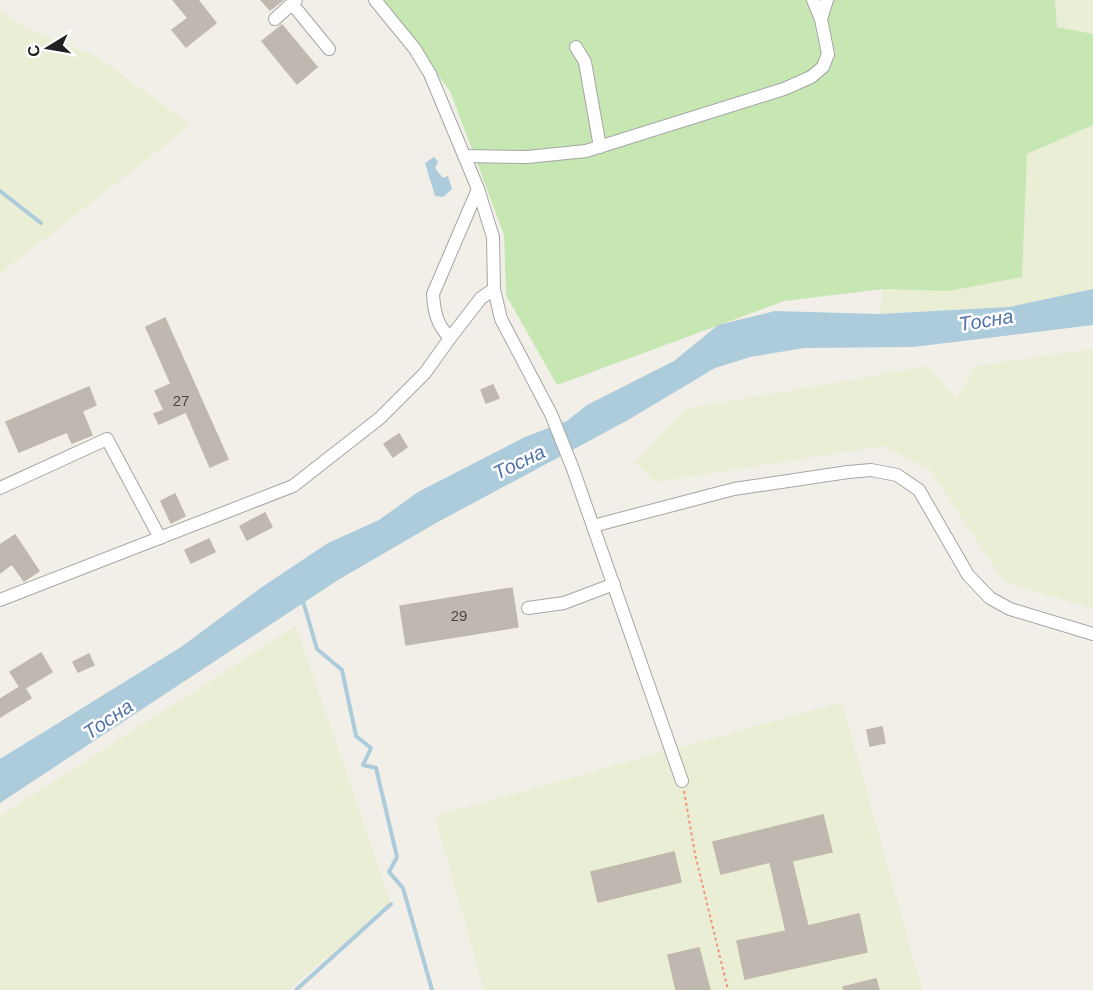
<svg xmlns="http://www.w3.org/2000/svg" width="1093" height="990" font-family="Helvetica,sans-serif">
	<rect width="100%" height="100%" fill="#f1efe8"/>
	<g fill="#e9eed5">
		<polygon points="1055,0 1093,0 1093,34 1057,27"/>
		<polygon points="0,11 29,29 96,56 191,125 0,274"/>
		<polygon points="1093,125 1093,289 1009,307 879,314 883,289 949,291 1022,277 1027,154"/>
		<polygon points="1093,349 1093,609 1004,581 931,471 885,446 655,482 635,462 685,409 929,366 957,400 974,366"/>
		<polygon points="296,626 391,904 288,990 0,990 0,816"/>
		<polygon points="842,702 922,990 484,990 435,816"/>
	</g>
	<polygon fill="#c6e6b2" points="381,0 1055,0 1057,27 1093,34 1093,125 1027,154 1022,277 949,291 883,289 784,301 557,385 506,295 504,235 450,91"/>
	<g fill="#accbdb">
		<polygon points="434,157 438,162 435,168 443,178 448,176 452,189 443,197 435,196 425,163"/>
		<polygon points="1093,289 1093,325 913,347 804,348 750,357 715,368 628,420 436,523 338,580 0,803 0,759 181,647 262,587 328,543 379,520 418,492 525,437 567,421 587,405 674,361 718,325 775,311 879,314 1009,307"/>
	</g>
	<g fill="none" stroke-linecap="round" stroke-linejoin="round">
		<g stroke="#accbdb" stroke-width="4">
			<polyline points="0,191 41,223"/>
			<polyline points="303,601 317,649 342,670 356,736 371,748 363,765 376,768 397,857 389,872 403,888 432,990"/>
			<polyline points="296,990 391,904"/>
		</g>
	</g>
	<g fill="#beb8b1" stroke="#c1b8ac" stroke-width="1.5">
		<polygon points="173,0 198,0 216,23 186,47 172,30 188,18"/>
		<polygon points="261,0 283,0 270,10"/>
		<polygon points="282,25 317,67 297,84 262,41"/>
		<polygon points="165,318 228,459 210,467 186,412 159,424 154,414 164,410 155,391 171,384 146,327"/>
		<polygon points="493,385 499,398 486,403 481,390"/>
		<polygon points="89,387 96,405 82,411 92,435 72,443 67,432 19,452 6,422"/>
		<polygon points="399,434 407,447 393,457 384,444"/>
		<polygon points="175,494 185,516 171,523 161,501"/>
		<polygon points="265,513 272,527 247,540 240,526"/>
		<polygon points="15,535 39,571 24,581 12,564 0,573 0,545"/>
		<polygon points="209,539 215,552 191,563 185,550"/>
		<polygon points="512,588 518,627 406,645 400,606"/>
		<polygon points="41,653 52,672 25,688 31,698 0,717 0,699 20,687 10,672"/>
		<polygon points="89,654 94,665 78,672 73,662"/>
		<polygon points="882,727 885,743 870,746 867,730"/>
		<polygon points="823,815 832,852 792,861 808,926 859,914 867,952 745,979 737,941 786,931 770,862 721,874 713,842"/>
		<polygon points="674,852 681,882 598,902 591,872"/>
		<polygon points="699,948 710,990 676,990 668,955"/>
		<polygon points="876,979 879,990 844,990 843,987"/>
	</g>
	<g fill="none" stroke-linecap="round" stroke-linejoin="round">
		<g stroke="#a5a5a5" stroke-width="14">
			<g id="minor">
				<polyline points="375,0 415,49 430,74 478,189 493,237 494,289 501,319 551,414 573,469 682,781"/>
				<polyline points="813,0 821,19"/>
				<polyline points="293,5 329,49"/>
				<polyline points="275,19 296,0"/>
				<polyline points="576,47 585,62 600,147"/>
				<polyline points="464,156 527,157 586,151 784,89 811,77 823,67 828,54 821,19 827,0"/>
				<polyline points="450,338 481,298 494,289"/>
				<polyline points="0,488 107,439 160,538"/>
				<polyline points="593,526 734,489 848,472 871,470 897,475 919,490 968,575 990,598 1010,609 1093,634"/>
				<path d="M 0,600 L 293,486 L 380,418 L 425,373 L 450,338 C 437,325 434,312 433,294 L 478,189"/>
				<polyline points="528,608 564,603 614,584"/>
			</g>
		</g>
		<polyline stroke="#f19479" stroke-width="2" stroke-dasharray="3 3" stroke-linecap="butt" points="684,791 695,854 728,990"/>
		<use href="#minor" stroke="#fff" stroke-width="12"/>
	</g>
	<g text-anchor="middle" stroke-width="5" stroke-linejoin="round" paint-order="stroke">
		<g font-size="15" fill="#484745">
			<text x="181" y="406">27</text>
			<text x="459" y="621">29</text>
		</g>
		<g font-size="20" font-style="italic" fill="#5375ab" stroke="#fff">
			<text transform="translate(986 320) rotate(-9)" y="7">Тосна</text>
			<text transform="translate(519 462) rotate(-26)" y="7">Тосна</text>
			<text transform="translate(108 719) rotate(-34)" y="7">Тосна</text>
		</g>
	</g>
	<g transform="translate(48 48) rotate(259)" stroke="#ffffff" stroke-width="4.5" paint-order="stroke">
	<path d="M0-4.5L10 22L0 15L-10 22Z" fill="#212121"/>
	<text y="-9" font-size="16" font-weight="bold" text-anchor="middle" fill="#212121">С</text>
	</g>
</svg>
